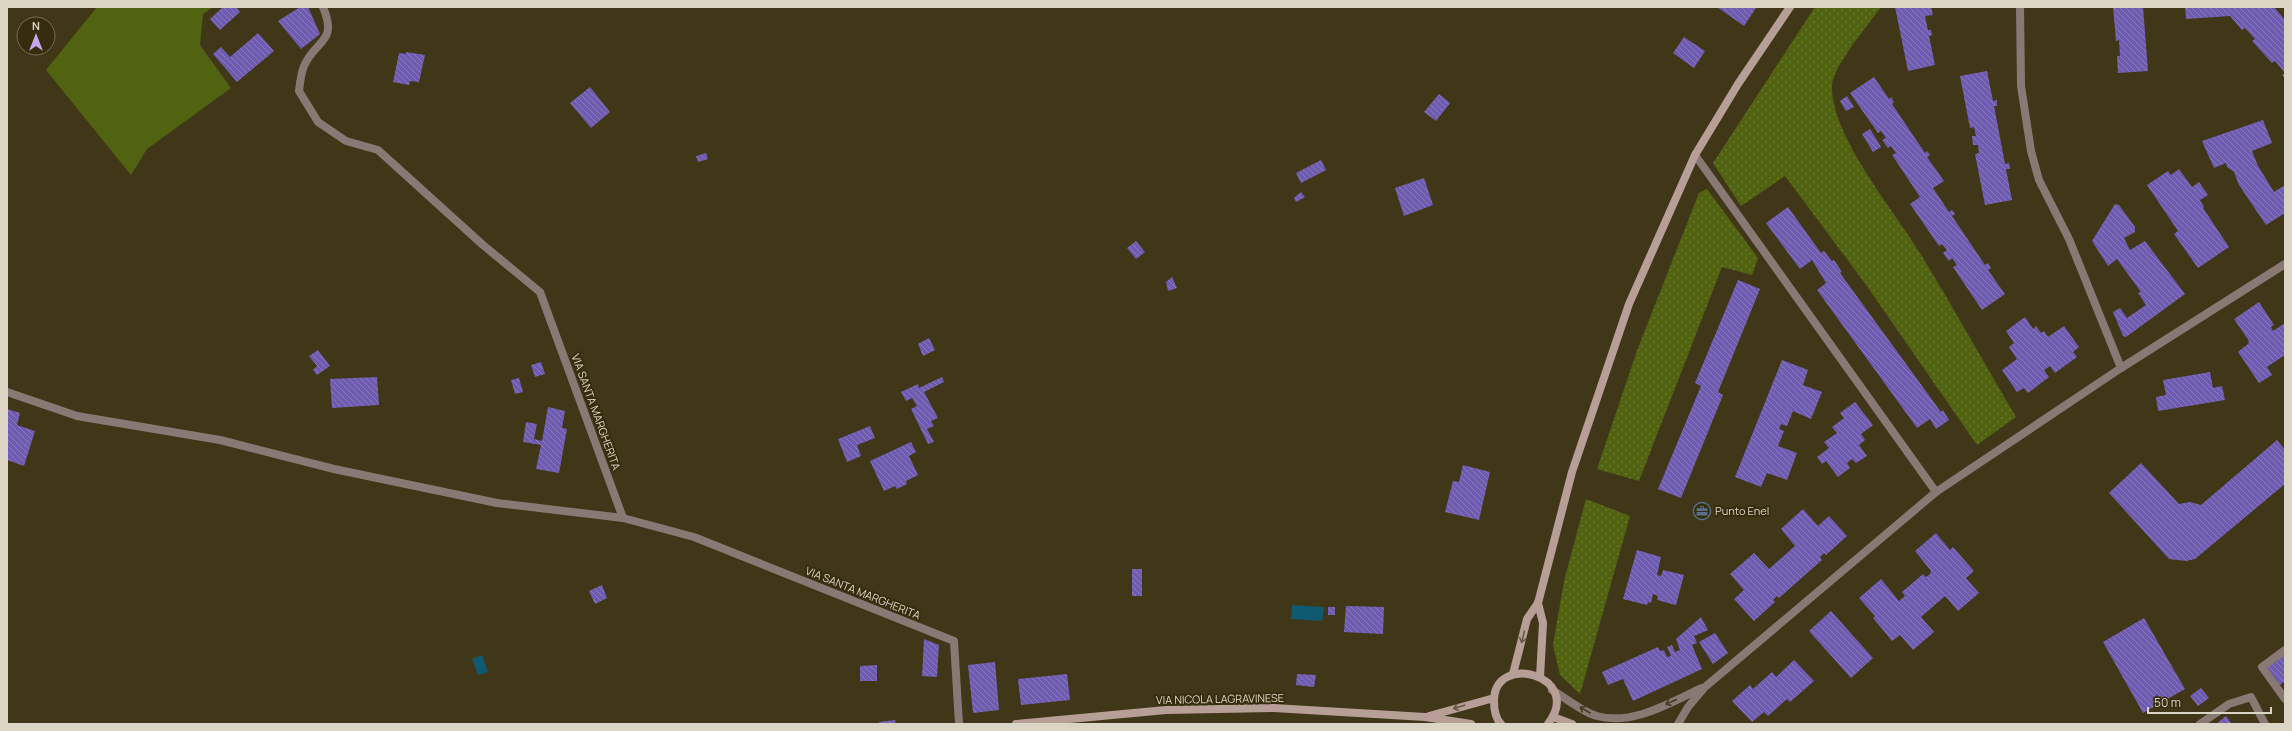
<svg xmlns="http://www.w3.org/2000/svg" width="2292" height="731" font-family="Manrope,sans-serif">
	<defs>
		<pattern id="grass-dots" width="8" height="8" patternUnits="userSpaceOnUse"><rect width="8" height="8" fill="#516310"/><path d="M2 2h.1M6 6h.1" fill="none" stroke="#697831" stroke-width="1.8" stroke-linecap="round"/></pattern>
		<pattern id="building-back-hatch" width="6" height="6" patternUnits="userSpaceOnUse"><rect width="6" height="6" fill="#6e5cb0"/><path d="M-1 5l2 2M0 0l6 6M5-1l2 2" fill="none" stroke="#897abc"/></pattern>
	</defs>
	<rect width="100%" height="100%" fill="#403719"/>
	<g fill="url(#grass-dots)">
		<path d="M 1815,7 L 1881,7 C 1869,24 1832,67 1832,86 C 1831,136 1894,210 1920,253 C 1953,307 1984,363 2016,417 L 1977,445 L 1864,282 L 1785,176 L 1741,206 L 1713,163 Z"/>
		<polygon points="1707,189 1758,258 1752,275 1722,267 1639,481 1597,469 1638,348 1699,193"/>
		<polygon points="1586,499 1630,516 1580,694 1560,675 1553,645 1564,581"/>
	</g>
	<polygon fill="#516310" points="97,7 213,7 203,14 200,45 231,88 147,149 131,175 46,70"/>
	<g fill="#0f5971">
		<polygon points="1292,605 1324,607 1322,621 1291,619"/>
		<polygon points="482,655 488,672 478,675 472,659"/>
	</g>
	<g fill="url(#building-back-hatch)">
		<polygon points="223,7 236,7 240,12 220,30 210,19"/>
		<polygon points="300,7 308,7 320,34 301,49 278,21"/>
		<polygon points="1717,7 1754,7 1756,8 1744,26"/>
		<polygon points="1895,7 1931,7 1933,15 1925,16 1928,30 1931,30 1932,35 1929,36 1935,65 1908,71"/>
		<polygon points="2113,7 2143,7 2148,71 2118,73 2117,56 2120,56 2119,40 2116,41"/>
		<polygon points="2185,7 2274,7 2285,20 2285,78 2282,75 2285,73 2275,61 2272,63 2252,41 2255,39 2245,28 2242,30 2230,16 2186,19"/>
		<polygon points="258,33 274,51 237,82 213,54 221,47 230,57"/>
		<polygon points="1684,37 1705,51 1694,68 1673,53"/>
		<polygon points="406,52 425,55 419,82 410,81 409,85 393,82 399,53 406,54"/>
		<polygon points="1987,71 1993,101 1997,100 1997,106 1994,106 2005,164 2009,163 2010,169 2006,169 2012,200 1985,205 1975,154 1979,153 1978,145 1973,145 1972,136 1976,136 1974,127 1970,128 1960,76"/>
		<polygon points="1874,77 1889,99 1891,97 1894,102 1892,104 1925,153 1927,151 1930,155 1927,157 1944,181 1933,188 1949,212 1952,210 1955,214 1952,216 1985,265 1988,263 1991,268 1988,270 2005,294 1982,310 1953,267 1957,265 1952,258 1949,261 1943,253 1947,250 1942,244 1939,246 1910,204 1920,197 1892,155 1896,153 1891,146 1888,148 1882,140 1886,138 1881,131 1878,133 1850,93"/>
		<polygon points="590,87 610,112 591,128 570,103"/>
		<polygon points="1439,94 1450,103 1436,121 1424,112"/>
		<polygon points="1847,96 1854,107 1846,111 1840,101"/>
		<polygon points="2263,120 2272,143 2252,151 2258,166 2274,192 2285,185 2285,213 2266,225 2239,185 2234,172 2227,167 2226,163 2214,168 2202,141"/>
		<polygon points="1870,129 1881,147 1873,152 1862,134"/>
		<polygon points="706,153 708,159 698,162 696,156"/>
		<polygon points="1321,160 1326,170 1301,183 1296,173"/>
		<polygon points="2179,169 2192,187 2199,182 2208,195 2200,200 2204,207 2203,208 2229,247 2198,268 2174,234 2178,231 2147,185 2168,171 2171,175"/>
		<polygon points="1424,178 1433,205 1404,216 1395,188"/>
		<polygon points="1301,192 1305,197 1296,202 1294,198"/>
		<polygon points="2115,204 2119,205 2135,227 2135,232 2124,238 2130,250 2145,241 2185,294 2126,337 2123,336 2113,312 2120,308 2127,318 2146,305 2138,293 2141,292 2117,259 2108,266 2092,241"/>
		<polygon points="1788,207 1821,253 1824,251 1832,261 1834,260 1842,272 1840,273 1941,412 1943,410 1949,420 1936,429 1930,419 1917,428 1817,290 1826,283 1812,260 1800,269 1766,223"/>
		<polygon points="1136,241 1145,252 1136,259 1127,248"/>
		<polygon points="1172,277 1177,288 1168,291 1166,282"/>
		<polygon points="1738,280 1760,289 1718,392 1723,395 1681,498 1658,489 1701,386 1695,383"/>
		<polygon points="2259,302 2274,325 2271,327 2273,331 2285,323 2285,355 2267,367 2272,375 2259,383 2238,352 2248,344 2249,341 2234,319"/>
		<polygon points="2025,317 2033,329 2036,326 2041,333 2044,331 2048,337 2064,326 2079,347 2073,352 2077,357 2055,373 2050,366 2044,370 2049,377 2028,393 2024,388 2017,392 2002,370 2017,359 2009,347 2014,343 2006,331"/>
		<polygon points="929,338 935,350 923,356 918,344"/>
		<polygon points="318,350 330,366 317,375 313,370 317,366 309,356"/>
		<polygon points="1782,360 1808,370 1803,385 1822,392 1811,419 1793,411 1787,426 1781,424 1779,429 1784,431 1778,446 1797,453 1787,480 1767,473 1761,487 1735,477"/>
		<polygon points="541,362 545,374 535,377 531,365"/>
		<polygon points="2210,372 2213,388 2222,386 2225,400 2158,411 2156,397 2166,395 2163,380"/>
		<polygon points="377,377 379,405 332,408 330,379"/>
		<polygon points="942,377 944,382 924,392 938,418 931,421 934,426 927,429 934,442 928,444 911,409 917,406 912,398 906,401 901,392 918,384 919,388"/>
		<polygon points="519,378 523,392 515,394 511,380"/>
		<polygon points="1855,402 1873,425 1861,434 1865,440 1859,445 1867,456 1856,463 1852,459 1847,463 1850,468 1838,477 1826,461 1822,464 1817,457 1829,448 1824,442 1837,433 1832,427 1844,418 1840,413"/>
		<polygon points="548,407 565,411 562,428 567,429 559,473 536,469 541,445 523,442 526,422 537,424 534,439 542,441"/>
		<polygon points="7,409 20,413 17,425 35,431 24,466 7,460"/>
		<polygon points="870,426 875,438 857,445 861,456 847,462 838,439"/>
		<polygon points="2277,440 2285,450 2285,484 2195,559 2186,561 2169,559 2109,493 2141,463 2179,504 2190,502 2201,505"/>
		<polygon points="911,442 916,452 909,456 918,475 906,481 907,484 897,489 895,486 884,491 870,461"/>
		<polygon points="1463,465 1490,472 1479,520 1445,512 1453,481 1459,482"/>
		<polygon points="1803,509 1818,526 1829,516 1847,536 1826,555 1824,553 1820,557 1822,560 1779,598 1777,596 1773,600 1775,602 1754,621 1734,599 1744,590 1730,574 1754,553 1769,569 1795,546 1781,529"/>
		<polygon points="1936,533 1950,550 1953,547 1974,571 1966,578 1979,593 1958,611 1945,596 1921,617 1934,632 1913,650 1900,635 1892,641 1873,618 1875,616 1859,598 1881,579 1899,601 1905,596 1902,592 1923,574 1926,577 1930,574 1931,571 1915,551"/>
		<polygon points="1637,550 1661,557 1657,575 1661,576 1663,570 1684,575 1676,605 1657,600 1658,596 1653,594 1651,603 1648,602 1647,605 1623,599"/>
		<rect x="1132" y="569" width="10" height="27"/>
		<polygon points="602,585 607,598 595,604 589,591"/>
		<polygon points="1346,606 1384,607 1383,634 1344,632"/>
		<rect x="1328" y="607" width="7" height="8"/>
		<polygon points="1831,611 1873,658 1851,678 1809,631"/>
		<polygon points="1701,617 1708,630 1694,636 1697,643 1692,645 1702,669 1633,701 1623,679 1608,685 1602,672 1658,647 1660,651 1664,650 1667,657 1671,656 1667,647 1672,645 1675,652 1680,650 1676,639"/>
		<polygon points="2144,618 2185,689 2143,713 2103,642"/>
		<polygon points="1715,633 1728,653 1713,664 1699,642"/>
		<polygon points="924,639 939,645 937,677 922,676"/>
		<polygon points="2285,653 2285,681 2280,685 2266,666"/>
		<polygon points="1794,660 1814,681 1790,702 1787,699 1768,716 1764,712 1752,722 1732,701 1750,685 1753,689 1772,672 1776,677"/>
		<polygon points="995,662 999,710 973,713 968,665"/>
		<polygon points="877,665 877,681 860,681 860,666"/>
		<polygon points="1067,674 1070,700 1021,705 1018,679"/>
		<polygon points="1297,674 1316,675 1314,687 1296,685"/>
		<polygon points="2201,688 2209,698 2198,706 2190,696"/>
		<polygon points="2226,716 2232,724 2216,724"/>
		<polygon points="895,720 896,724 880,724 879,722"/>
	</g>
	<g fill="none" stroke-linecap="round" stroke-linejoin="round">
		<g stroke="#897975" stroke-width="8">
			<path d="M 323,7 C 338,43 316,39 304,66 C 301,73 300,83 299,91 L 318,122 L 346,141 L 378,150 L 483,245 L 540,292 L 623,518 L 694,537 L 954,641 L 959,724"/>
			<polyline points="2020,7 2021,86 2031,151 2039,180 2069,239 2121,368"/>
			<polyline points="1695,155 1936,492"/>
			<polyline points="7,392 77,416 220,440 334,469 497,503 623,518"/>
			<polyline points="2285,650 2262,667 2285,699"/>
			<path d="M 1552,690 C 1566,698 1582,712 1597,716 C 1633,726 1671,702 1702,688"/>
			<polyline points="1678,724 1688,707 1705,687 1936,492 2121,368 2285,264"/>
			<polyline points="2200,724 2229,704 2251,697 2265,724"/>
		</g>
		<g stroke="#b79e97" stroke-width="8">
			<polyline points="1538,603 1543,623 1540,677"/>
			<polyline points="1513,674 1527,619 1538,603 1572,472 1629,304 1695,155 1738,84 1790,7"/>
			<polyline points="1429,716 1494,698"/>
			<polyline points="1553,717 1572,724"/>
			<polyline points="1016,724 1166,710 1274,708 1425,717 1471,724"/>
			<path d="M 1501,724 C 1495,718 1494,710 1494,701 C 1494,651 1585,676 1548,724"/>
		</g>
	</g>
	<defs><path id="oneway-shaft" d="M-6 0H5M1.5-3L5.5 0L1.5 3" fill="none" stroke-width="1.6" stroke-linecap="round" stroke-linejoin="round"/></defs>
	<g stroke="#6a5a45">
		<use href="#oneway-shaft" transform="translate(1523 637) rotate(104)"/>
		<use href="#oneway-shaft" transform="translate(1459 707) rotate(164)"/>
	</g>
	<g stroke="#473c23">
		<use href="#oneway-shaft" transform="translate(1671 702) rotate(156)"/>
		<use href="#oneway-shaft" transform="translate(1585 710) rotate(-150)"/>
	</g>
	<defs>
		<g id="office-ring" transform="scale(0.9)"><circle r="9.5" fill="#362d0f" stroke="#5c6f8a" stroke-width="1.5"/><path d="M-6-3h4V-5.5h4V-3h4V5H-6ZM-1-4.5V-3h2v-1.5ZM-6 0V1H6V0Z" fill="#5c6f8a"/></g>
	</defs>
	<g fill-rule="evenodd">
		<use href="#office-ring" x="1702" y="511"/>
	</g>
	<g text-anchor="middle" stroke-width="4" stroke-linejoin="round" paint-order="stroke">
		<g font-size="11" fill="#dad5c4" stroke="#362d0f">
			<text transform="translate(596 412) rotate(70)" y="4">VIA SANTA MARGHERITA</text>
			<text transform="translate(863 593) rotate(22)" y="4">VIA SANTA MARGHERITA</text>
			<text transform="translate(1220 699) rotate(-1)" y="4">VIA NICOLA LAGRAVINESE</text>
		</g>
		<g font-size="11" fill="#dad5c4" stroke="#362d0f" text-anchor="start">
			<text x="1715" y="515">Punto Enel</text>
		</g>
	</g>
	<rect width="2292" height="731" fill="none" stroke="#dad5c4" stroke-width="16"/>
	<g transform="translate(36 36)"><circle r="19" fill="#362d0f" stroke="#787057"/>
	<path d="M0-3L7 15L0 10L-7 15Z" fill="#c9a5ee"/>
	<text y="-6" font-size="11" font-weight="bold" text-anchor="middle" fill="#dad5c4">N</text>
	</g>
	<path d="M2148 707v6h123v-6" fill="none" stroke="#dad5c4" stroke-width="2"/>
	<text x="2154" y="707" font-size="12" fill="#dad5c4" stroke="#362d0f" stroke-width="3" paint-order="stroke">50 m</text>
</svg>
